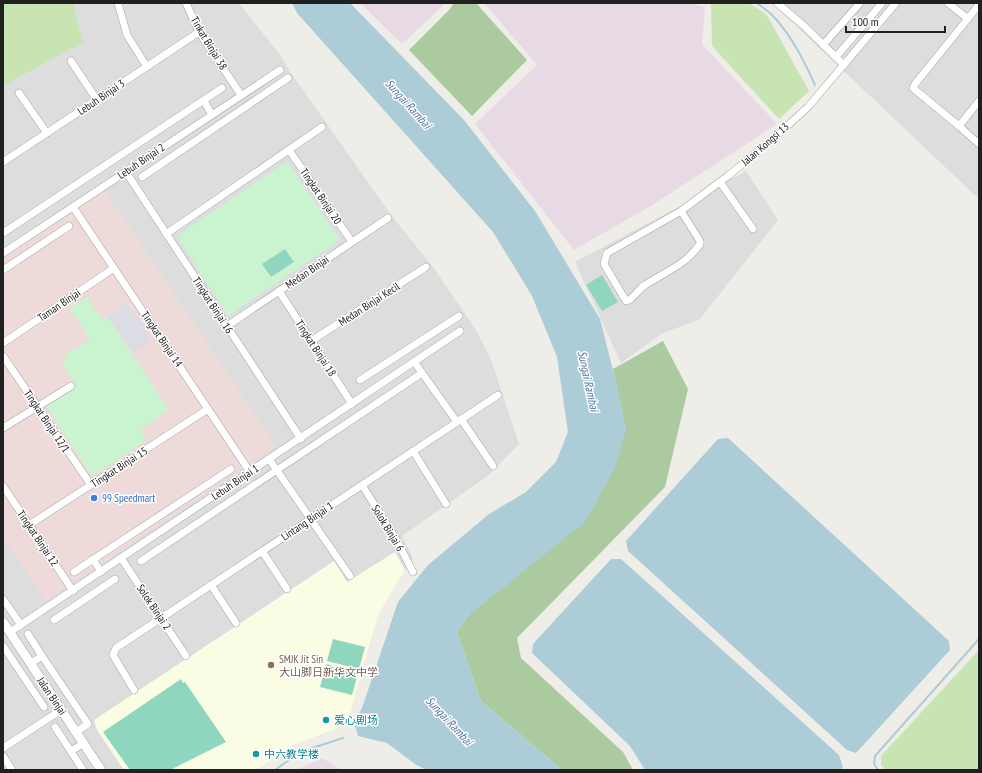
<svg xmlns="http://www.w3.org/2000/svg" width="982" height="773" font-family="'PT Sans Narrow','Noto Sans SC',sans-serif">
	<rect width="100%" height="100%" fill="#efede7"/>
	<g fill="#dedddd">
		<polygon points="3,3 239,3 281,56 289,70 391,215 433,267 476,330 491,359 519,444 489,475 402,536 413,558 405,570 378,615 350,715 340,727 294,745 256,770 3,770"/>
		<polygon points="772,3 979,3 979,199 775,6"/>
		<polygon points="746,171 778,220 700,319 661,334 621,363 575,262"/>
	</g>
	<polygon fill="#eedad9" points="105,191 276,446 46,601 3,537 3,258"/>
	<g fill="#e8dae5">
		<polygon points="360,3 446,3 402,44"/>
		<polygon points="484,3 687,3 705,7 702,44 777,124 651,206 574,250 475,124 537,65"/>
		<polygon points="322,758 341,770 296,770"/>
	</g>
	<polygon fill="#fbfce4" points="395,552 405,570 378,615 350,715 340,727 294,745 256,770 124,770 97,730 94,720 334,561 347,582"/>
	<g fill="#c9e4b3">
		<polygon points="3,3 73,3 83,42 3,86"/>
		<polygon points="709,3 749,3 767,15 809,91 779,119 712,46 711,4"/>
		<polygon points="979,650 979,770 887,770 881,765 881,756"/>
	</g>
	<g fill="#abcaa0">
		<polygon points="454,3 476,3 527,60 472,116 409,50 449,10"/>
		<polygon points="663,341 688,389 665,487 517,638 521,658 623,752 633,770 562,770 481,701 457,632 469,615 626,431 613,369"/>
	</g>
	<g fill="#c9f4cf">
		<polygon points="287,161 340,240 228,316 177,236"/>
		<polygon points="87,297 102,319 107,316 169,410 140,430 147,440 92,476 46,406 77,386 61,362 67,358 66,355 90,339 69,308"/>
	</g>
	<g fill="#8ed6be">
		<polygon points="285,249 294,262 271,277 262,264"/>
		<polygon points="602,275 618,302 602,311 586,285"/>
		<polygon points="333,639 365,647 359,669 327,661"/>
		<polygon points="326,664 358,673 352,695 320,687"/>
		<polygon points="181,679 183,683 185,682 226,742 170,770 130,770 103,732"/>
	</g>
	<polygon fill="#dcdce5" points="127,303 152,340 133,353 108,316"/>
	<g fill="#acccd8">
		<polygon points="292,3 350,3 464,120 535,211 600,319 616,382 626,431 614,470 585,522 469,615 457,632 481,701 562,770 426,770 415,764 387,743 358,736 354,722 362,708 398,602 428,565 489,514 526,492 556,462 568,432 557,357 532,296 493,232 297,13"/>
		<polygon points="728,438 949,641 950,650 856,753 847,750 628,551 626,541 718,439"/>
		<polygon points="611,559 621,559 839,755 843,767 840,770 645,770 630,746 532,653 533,644"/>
	</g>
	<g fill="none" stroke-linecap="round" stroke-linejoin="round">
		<g stroke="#acccd8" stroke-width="2">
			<path d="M 757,3 C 762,7 768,11 772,15 C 791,34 804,60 815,85"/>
			<polyline points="275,770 300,752 343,738"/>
			<polyline points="878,770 874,764 875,756 979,639"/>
		</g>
		<g stroke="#a1a1a1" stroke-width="8">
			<g id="minor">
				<polyline points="118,3 127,35 147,67"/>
				<polyline points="186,3 199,32 241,95"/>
				<polyline points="777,3 803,25 844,65"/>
				<polyline points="948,3 967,18"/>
				<polyline points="979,5 915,84 913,88 959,126 979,144"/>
				<polyline points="823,45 860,3"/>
				<polyline points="836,57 882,3"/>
				<polyline points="71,61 97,100"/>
				<polyline points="19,93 47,133"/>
				<polyline points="204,101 212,115"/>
				<polyline points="959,126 979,101"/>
				<polyline points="289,150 352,242"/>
				<polyline points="3,162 199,32"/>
				<polyline points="126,172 301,439"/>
				<polyline points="142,177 288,78"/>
				<polyline points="720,182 753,229"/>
				<polyline points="73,207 250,472"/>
				<path d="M 681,211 L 700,241 L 700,244 C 687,264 665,272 645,285 C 639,289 635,296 629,300 L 626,301 L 604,264 L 607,253 L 681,211 L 729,175 L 774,138 L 808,107 L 896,3"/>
				<polyline points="3,233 222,88"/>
				<polyline points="166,234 322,127"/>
				<polyline points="3,253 280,70"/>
				<polyline points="3,270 69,226"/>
				<polyline points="279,291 352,404"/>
				<polyline points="227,326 388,218"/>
				<polyline points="311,341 426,267"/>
				<polyline points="3,343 114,268"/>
				<polyline points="3,356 91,485"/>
				<polyline points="415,363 457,422"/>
				<polyline points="360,380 459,316"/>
				<polyline points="461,419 493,466"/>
				<polyline points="3,428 71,386"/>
				<polyline points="413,451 446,504"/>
				<polyline points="269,459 350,576"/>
				<polyline points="362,485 396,539 413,572"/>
				<polyline points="3,486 73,591"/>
				<polyline points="29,525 208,409"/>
				<polyline points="262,551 287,589"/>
				<polyline points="121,558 186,656"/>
				<polyline points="93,559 101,572"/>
				<polyline points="141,561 422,373"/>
				<polyline points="74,572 231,469"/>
				<polyline points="211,585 236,623"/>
				<polyline points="3,599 21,625"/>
				<polyline points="54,620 115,579"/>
				<polyline points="10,632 460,331"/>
				<polyline points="28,634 42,656 31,663"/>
				<polyline points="3,646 44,707"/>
				<polyline points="42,656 88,724 76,732"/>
				<polyline points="134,690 113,655 116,648 498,395"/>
				<polyline points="55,727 83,770"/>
				<polyline points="3,748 61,710"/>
				<polyline points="71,751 84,743"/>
				<polyline points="3,756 12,770"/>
			</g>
		</g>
		<g stroke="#a1a1a1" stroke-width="10">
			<polyline id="tertiary" points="3,622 101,770"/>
		</g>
		<use href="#minor" stroke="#fff" stroke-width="7"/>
		<use href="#tertiary" stroke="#fff" stroke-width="9"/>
	</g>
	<circle fill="#3f7fe0" stroke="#fff" stroke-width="1.5" cx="94" cy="498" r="4"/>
	<circle fill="#8d6e63" stroke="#fff" stroke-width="1.5" cx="271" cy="665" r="4"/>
	<g fill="#0f9aa8" stroke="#fff" stroke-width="1.5">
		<circle cx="326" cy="720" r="4"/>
		<circle cx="256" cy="754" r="4"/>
	</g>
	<g text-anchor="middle" stroke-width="3" stroke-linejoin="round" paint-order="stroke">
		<g font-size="11" fill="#202020" stroke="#fff">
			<text transform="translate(209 43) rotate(59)" y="4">Tinkat Binjai 38</text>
			<text transform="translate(101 97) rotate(-34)" y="4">Lebuh Binjai 3</text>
			<text transform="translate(765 144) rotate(-41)" y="4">Jalan Kongsi 13</text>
			<text transform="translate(141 161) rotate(-34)" y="4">Lebuh Binjai 2</text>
			<text transform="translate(321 196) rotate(56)" y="4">Tingkat Binjai 20</text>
			<text transform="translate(307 272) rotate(-34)" y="4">Medan Binjai</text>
			<text transform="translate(369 304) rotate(-33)" y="4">Medan Binjai Kecil</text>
			<text transform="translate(59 305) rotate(-34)" y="4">Taman Binjai</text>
			<text transform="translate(213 305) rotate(57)" y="4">Tingkat Binjai 16</text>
			<text transform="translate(162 339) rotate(56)" y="4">Tingkat Binjai 14</text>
			<text transform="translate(316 348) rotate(57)" y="4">Tingkat Binjai 18</text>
			<text transform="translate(47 421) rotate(56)" y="4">Tingkat Binjai 12/1</text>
			<text transform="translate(119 467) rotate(-33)" y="4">Tingkat Binjai 15</text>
			<text transform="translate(235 482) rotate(-34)" y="4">Lebuh Binjai 1</text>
			<text transform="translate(307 521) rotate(-34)" y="4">Lintang Binjai 1</text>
			<text transform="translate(388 528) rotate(59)" y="4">Solok Binjai 6</text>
			<text transform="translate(38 538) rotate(56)" y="4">Tingkat Binjai 12</text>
			<text transform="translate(154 607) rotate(56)" y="4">Solok Binjai 2</text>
			<text transform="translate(52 696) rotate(56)" y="4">Jalan Binjai</text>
		</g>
		<g font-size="11" fill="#366cbe" stroke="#fff" text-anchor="start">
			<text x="102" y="502">99 Speedmart</text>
		</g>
		<g font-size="11" fill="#785e54" stroke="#fff" text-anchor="start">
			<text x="279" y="663">SMJK Jit Sin<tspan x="279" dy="13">大山脚日新华文中学</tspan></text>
		</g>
		<g font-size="11" fill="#0d838f" stroke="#fff" text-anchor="start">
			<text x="334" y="724">爱心剧场</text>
			<text x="264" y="758">中六教学楼</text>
		</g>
		<g font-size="12" font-style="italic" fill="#52759f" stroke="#fff">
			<text transform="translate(408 104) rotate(48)" y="4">Sungai Rambai</text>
			<text transform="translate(588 381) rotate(78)" y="4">Sungai Rambai</text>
			<text transform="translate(449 721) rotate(47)" y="4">Sungai Rambai</text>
		</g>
	</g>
	<rect width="982" height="773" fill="none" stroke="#202020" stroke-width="8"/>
	<path d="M846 26v6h99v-6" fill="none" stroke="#202020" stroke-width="2"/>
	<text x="852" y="26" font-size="12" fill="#202020" stroke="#ffffff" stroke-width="3" paint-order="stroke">100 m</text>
</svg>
